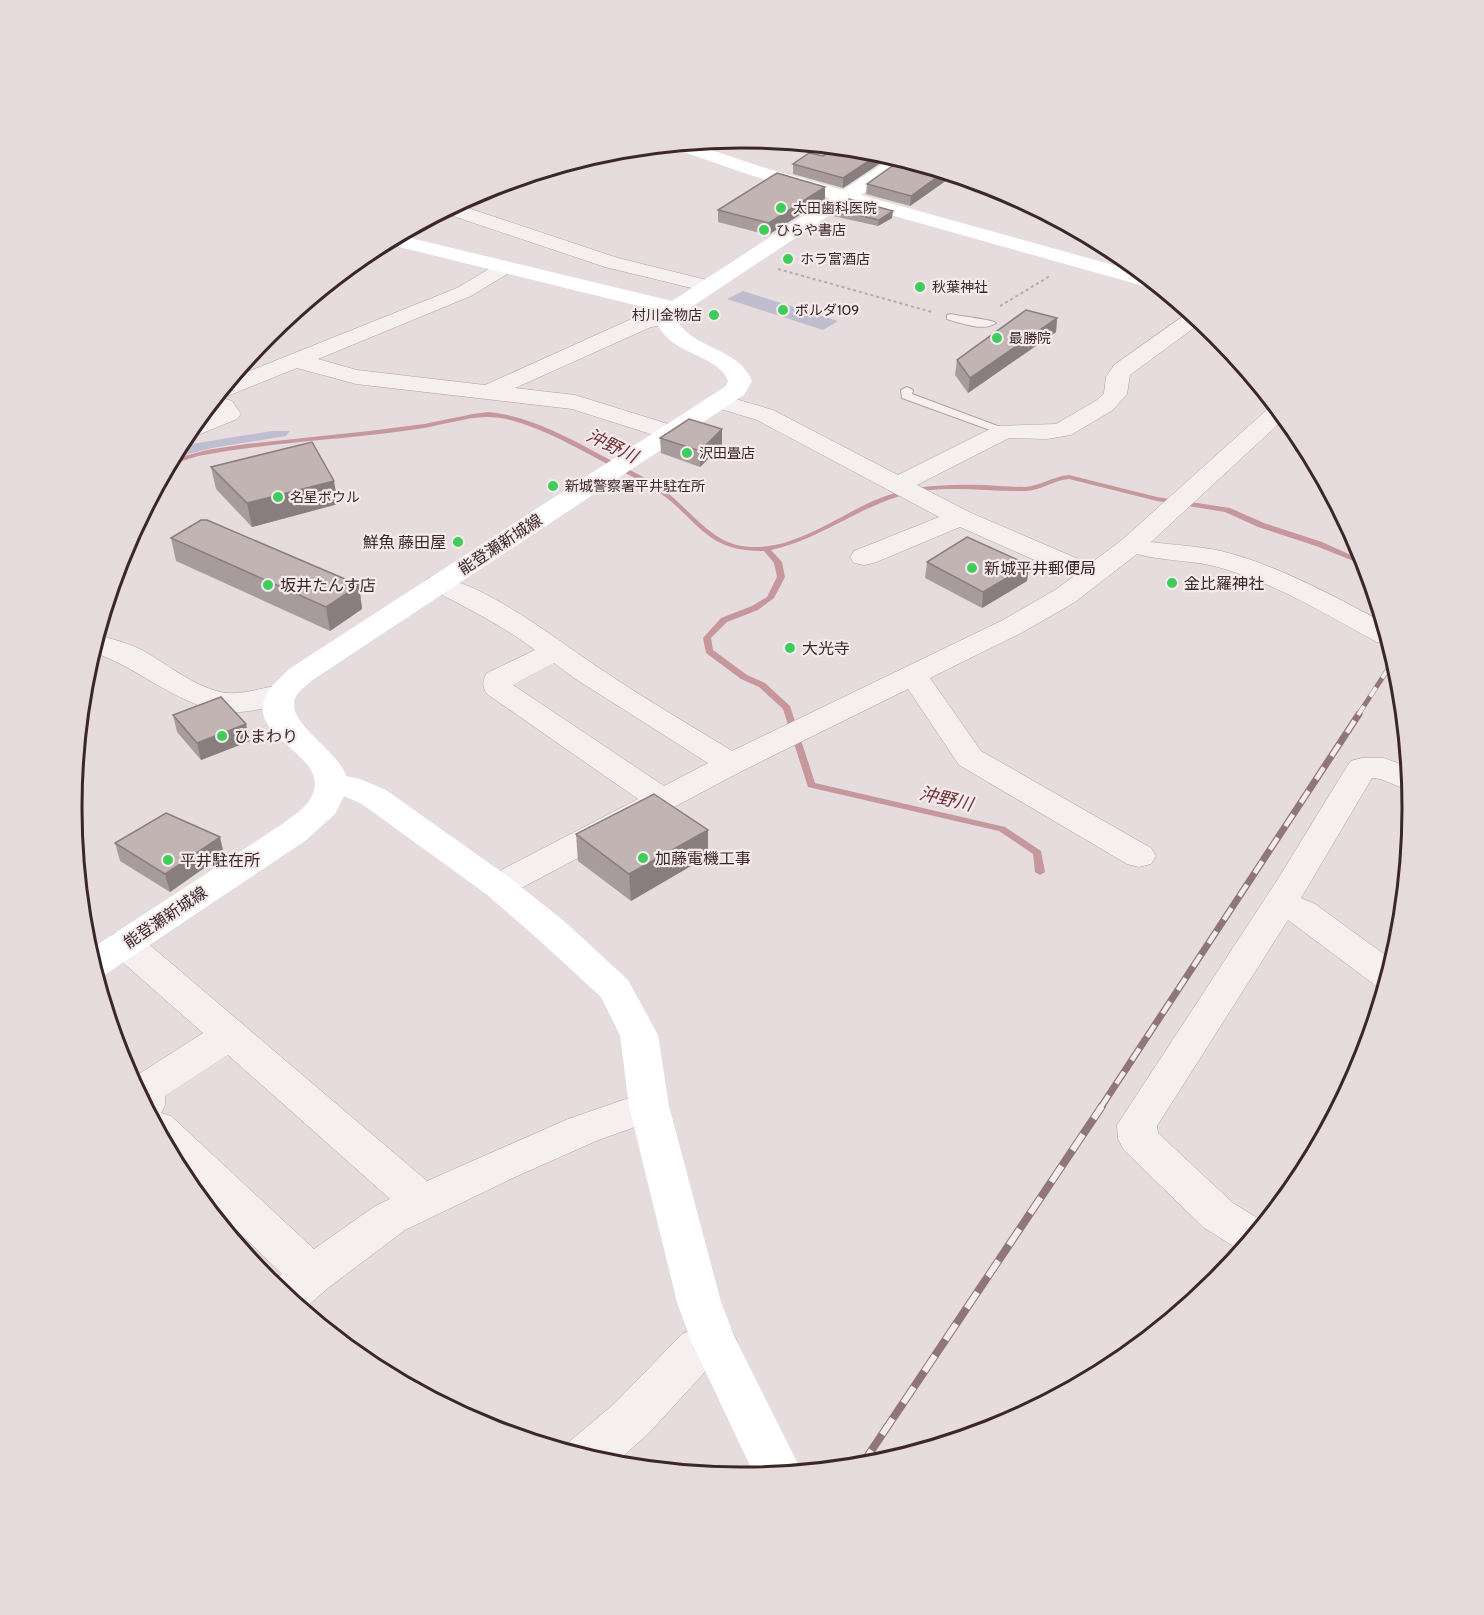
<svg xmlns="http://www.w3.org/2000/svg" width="1484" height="1615" font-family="Cabin,'Noto Sans JP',sans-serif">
	<rect width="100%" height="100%" fill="#e6dcdd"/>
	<g fill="#bfbdd0">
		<polygon points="743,291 838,321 823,330 727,299"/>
		<polygon points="272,431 290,431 286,436 212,448 173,458 179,446"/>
	</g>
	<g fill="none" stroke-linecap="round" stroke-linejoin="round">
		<path fill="#c7979e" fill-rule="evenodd" d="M 488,412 C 534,416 578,443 618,464 C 634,472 651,480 665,491 C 688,508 708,538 737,545 C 785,556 831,520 873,501 C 909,485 946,484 984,485 C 998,486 1012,487 1025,487 C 1040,486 1054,476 1069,475 L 1157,497 L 1230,508 L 1264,523 L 1322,542 L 1364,561 L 1366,566 L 1316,546 L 1258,527 L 1225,512 L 1157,501 L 1069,479 C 1054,480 1040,491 1025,491 C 982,492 939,483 897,497 C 853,511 817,540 771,550 L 782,562 L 785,577 L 774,598 L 758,610 L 727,622 L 711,638 L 713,650 L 747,675 L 765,683 L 790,706 L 815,783 L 1005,827 L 1041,851 L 1045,872 L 1040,875 L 1035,872 L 1033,854 L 999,831 L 808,787 L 783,709 L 759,687 L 741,679 L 706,653 L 703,638 L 721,618 L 752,606 L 767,597 L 777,577 L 774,563 L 764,551 C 704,552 699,519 657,491 C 642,481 625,473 609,465 C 577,448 545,429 510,420 C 483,413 465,420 438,425 C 427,428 415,429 403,431 C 344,439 285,442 227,451 L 198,456 L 169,465 L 172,460 L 177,458 L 207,450 L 246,444 L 369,431 L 424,424 L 473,414 Z"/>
		<g stroke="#b0a2a3" stroke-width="2">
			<g id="lane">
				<path d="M 951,314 C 962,317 990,319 996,323 C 984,332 961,323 947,319 L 947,315 Z"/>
				<polygon points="907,387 913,390 912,394 1011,431 1005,435 1001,434 902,398 901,390"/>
			</g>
		</g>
		<g stroke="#b0a2a3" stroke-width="1">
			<g id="street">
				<polygon points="626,149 624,154 547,176 541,177 533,174 612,150"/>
				<polygon points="456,204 618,258 715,282 718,286 715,290 708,292 605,267 441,212"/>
				<polygon points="504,262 511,264 514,268 511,272 471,296 318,359 357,370 485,385 638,316 665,313 673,314 676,319 673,324 651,327 515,388 575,395 681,428 684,433 681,438 672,440 663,438 572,409 356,384 297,368 230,395 217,396 232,378 457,288 497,264"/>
				<path d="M 1189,312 L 1202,322 L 1130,375 L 1127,394 L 1113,410 L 1071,435 L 1047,439 L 1009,438 L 917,485 L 969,512 L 1090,564 L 1123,539 L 1271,406 L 1274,405 L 1285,418 L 1151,542 C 1174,545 1198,546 1221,551 C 1278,565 1331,595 1383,622 L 1389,644 L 1377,642 C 1325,614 1272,581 1214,566 C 1189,560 1162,561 1137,554 L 1075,602 L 1023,632 L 930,678 L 981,751 L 1151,848 L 1156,856 L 1151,864 L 1139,867 L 1127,864 L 959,765 L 908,689 L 742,771 L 510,894 L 498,898 L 486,894 L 481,886 L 486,878 L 638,799 L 487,694 C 482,686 482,681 487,673 L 535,650 C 509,630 478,614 448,598 C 439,593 430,593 424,584 L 428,578 C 466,569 563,644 596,666 C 640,696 687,723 732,751 L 1003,620 L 1055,590 L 1073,577 L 960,527 L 874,563 L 864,565 L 854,563 L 850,557 L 854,551 L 939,517 L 757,420 L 714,407 L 710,402 L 714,397 L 722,395 L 773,410 L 898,475 L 996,426 L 1056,424 L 1097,400 L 1104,393 L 1106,377 L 1114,365 ZM 554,663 L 574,678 L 708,763 L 664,786 L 513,685 Z"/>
				<polygon points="217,396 232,401 241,414 237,419 198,435 184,436 200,417 215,411 207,408"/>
				<path d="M 98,635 C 112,639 128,643 142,650 C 167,664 192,685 220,692 C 247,698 270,681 294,687 L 298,693 L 294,699 C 277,705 258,711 240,712 C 184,714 143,668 92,652 Z"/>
				<path d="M 1362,758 L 1384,758 L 1408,767 L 1410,790 C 1397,788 1385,778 1372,778 L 1301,898 L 1315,904 L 1392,960 L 1384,988 L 1375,985 L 1288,920 L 1157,1126 L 1158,1133 L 1233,1203 L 1264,1222 L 1241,1251 L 1203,1227 L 1124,1150 L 1118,1139 L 1117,1125 L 1276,882 L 1346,768 L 1351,761 Z"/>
				<path d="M 125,932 L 138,935 L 427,1181 L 568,1119 L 649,1091 L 663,1095 L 669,1106 L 663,1117 L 596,1141 L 515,1177 L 405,1230 L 328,1288 L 303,1310 L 271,1284 L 282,1274 L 184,1179 L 131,1079 L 203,1033 L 112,953 L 107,944 L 112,935 ZM 228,1055 L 390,1199 L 375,1206 L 314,1249 L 171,1116 L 161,1113 L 165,1105 L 165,1096 Z"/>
				<polygon points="714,1321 730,1327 737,1341 730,1355 714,1362 649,1433 613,1465 566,1451 570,1441 615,1403 682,1334"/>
			</g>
		</g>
		<g stroke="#b6abab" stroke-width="2" stroke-dasharray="3 3" stroke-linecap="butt">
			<polyline points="778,269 932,312"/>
			<polyline points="1000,306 1050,276"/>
		</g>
		<use href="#lane" fill="#f5efef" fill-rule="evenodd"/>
		<use href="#street" fill="#f5efef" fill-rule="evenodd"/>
		<path fill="#fff" fill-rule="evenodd" d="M 691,143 L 762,167 L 843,190 L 893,157 L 909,161 L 861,195 L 1142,273 L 1160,288 L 1147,287 L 848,203 L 678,316 L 678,322 C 696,350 739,348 752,381 L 744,395 L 311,681 C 306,686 300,690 297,695 C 280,720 338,749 346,776 L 360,779 L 386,790 L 510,878 L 565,922 L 628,980 L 658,1035 L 669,1106 L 721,1302 L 735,1338 L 802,1472 L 755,1476 L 691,1341 L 677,1302 L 629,1106 L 620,1035 L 601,997 L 539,940 L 486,894 L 362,804 L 344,796 L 335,814 L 305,841 L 106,974 L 97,977 L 89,950 L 281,825 C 290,818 303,810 309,801 C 338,758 251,740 264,701 C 268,687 280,679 289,669 L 726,386 L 728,381 C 722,362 691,355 675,344 C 666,338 661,331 656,322 L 659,311 L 383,243 L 398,235 L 672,301 L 830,198 L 750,175 L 672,148 L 670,145 Z"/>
		<g stroke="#907677" stroke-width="5">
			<polyline id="rail-far2" points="1358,715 1394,660"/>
		</g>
		<g stroke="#907677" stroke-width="7">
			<polyline id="rail-far1" points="1101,1107 1359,714"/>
		</g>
		<g stroke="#907677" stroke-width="8">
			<polyline id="rail" points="861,1466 1102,1106"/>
		</g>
		<use href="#rail-far2" stroke="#f4ebec" stroke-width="4" stroke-dasharray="11" stroke-linecap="butt"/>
		<use href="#rail-far1" stroke="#f4ebec" stroke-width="4.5" stroke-dasharray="14" stroke-linecap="butt"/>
		<use href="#rail" stroke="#f4ebec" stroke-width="6" stroke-dasharray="19" stroke-linecap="butt"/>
	</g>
	<g fill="#a89b9b">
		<polygon points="873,150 891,156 843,188 793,174 793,164 823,156"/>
		<polygon points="954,175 910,206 866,194 867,184"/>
		<polygon points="825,199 768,235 718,222 718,210"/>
		<polygon points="833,209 892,218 878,226 833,216"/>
		<polygon points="1057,318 1056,332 968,393 955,375 957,360"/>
		<polygon points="1246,371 1252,378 1245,376"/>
		<polygon points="660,438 722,445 700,467 661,453"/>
		<polygon points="211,467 338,504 252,527 216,489"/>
		<polygon points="171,538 359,585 362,609 330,631 176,561"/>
		<polygon points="927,562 1029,565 1027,581 982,608 925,578"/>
		<polygon points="173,715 250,741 201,760 177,732"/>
		<polygon points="576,834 708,856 631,901 578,861"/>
		<polygon points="115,843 224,854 170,892 120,861"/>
	</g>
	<g fill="#887e7e">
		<polygon points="881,153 891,156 843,188 843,178"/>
		<polygon points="944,172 954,175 910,206 911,196"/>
		<polygon points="825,187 825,199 768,235 769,223"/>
		<polygon points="893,211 892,218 878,226 879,220"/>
		<polygon points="1057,318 1056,332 968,393 970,378"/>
		<polygon points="722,429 722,445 700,467 700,451"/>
		<polygon points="334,481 338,504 252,527 247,503"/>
		<polygon points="1029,565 1027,581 982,608 983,592"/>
		<polygon points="359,585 362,609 330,631 326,607"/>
		<polygon points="246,724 250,741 201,760 197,743"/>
		<polygon points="74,823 82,849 76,852"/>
		<polygon points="708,830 708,856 631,901 629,874"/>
		<polygon points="220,837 224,854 170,892 165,874"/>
	</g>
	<g fill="#c3b4b4" stroke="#887e7e" stroke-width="1.5">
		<polygon points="837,147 873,150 881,153 843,178 793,164 809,153 823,156"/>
		<polygon points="902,159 944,172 911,196 867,184"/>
		<polygon points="777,173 825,187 769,223 718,210"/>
		<polygon points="849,199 893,211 879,220 833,209"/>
		<polygon points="1026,310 1057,318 970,378 957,360"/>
		<polygon points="689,419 722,429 700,451 660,438"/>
		<polygon points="312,442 334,481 247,503 211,467"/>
		<polygon points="201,520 207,520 359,585 326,607 171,538"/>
		<polygon points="967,537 1029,565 983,592 927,562"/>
		<polygon points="221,697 246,724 197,743 173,715"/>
		<polygon points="654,794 708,830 629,874 576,834"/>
		<polygon points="166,813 220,837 165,874 115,843"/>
	</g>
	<g fill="#40cc5a" stroke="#f4ebec" stroke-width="2">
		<circle cx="781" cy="208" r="6"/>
		<circle cx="764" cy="230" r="6"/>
		<circle cx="788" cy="259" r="6"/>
		<circle cx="920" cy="287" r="6"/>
		<circle cx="783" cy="310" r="6"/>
		<circle cx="714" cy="315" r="6"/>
		<circle cx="997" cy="338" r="6"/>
		<circle cx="687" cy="453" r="6"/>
		<circle cx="553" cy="486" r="6"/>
		<circle cx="278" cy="497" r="6"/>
		<circle cx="458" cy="542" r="6"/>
		<circle cx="972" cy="568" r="6"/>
		<circle cx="1172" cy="583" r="6"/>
		<circle cx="268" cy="585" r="6"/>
		<circle cx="790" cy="648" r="6"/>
		<circle cx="222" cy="736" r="6"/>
		<circle cx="643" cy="858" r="6"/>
		<circle cx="168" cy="860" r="6"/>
	</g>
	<g text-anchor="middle" stroke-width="4.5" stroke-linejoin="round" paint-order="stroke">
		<g font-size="14" fill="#3c2627" stroke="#f4ebec" text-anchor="start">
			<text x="793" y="213">太田歯科医院</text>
			<text x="776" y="235">ひらや書店</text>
			<text x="800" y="264">ホラ富酒店</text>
			<text x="932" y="292">秋葉神社</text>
			<text x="795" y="315">ボルダ109</text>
			<text x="702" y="320" text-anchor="end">村川金物店</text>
			<text x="1009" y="343">最勝院</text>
			<text x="699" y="458">沢田畳店</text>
			<text x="565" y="491">新城警察署平井駐在所</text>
			<text x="290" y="502">名星ボウル</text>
		</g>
		<g font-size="16" fill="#3c2627" stroke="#f4ebec" text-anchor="start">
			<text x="446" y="548" text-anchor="end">鮮魚 藤田屋</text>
			<text x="984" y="574">新城平井郵便局</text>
			<text x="1184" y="589">金比羅神社</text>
			<text x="280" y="591">坂井たんす店</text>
			<text x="802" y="654">大光寺</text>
			<text x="234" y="742">ひまわり</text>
			<text x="655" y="864">加藤電機工事</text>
			<text x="180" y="866">平井駐在所</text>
		</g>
		<g font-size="16" fill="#3c2627" stroke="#f4ebec">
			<text transform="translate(500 544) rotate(-33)" y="6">能登瀬新城線</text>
			<text transform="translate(165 917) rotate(-34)" y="6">能登瀬新城線</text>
		</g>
		<g font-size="18" font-style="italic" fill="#703138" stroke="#f4ebec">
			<text transform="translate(612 446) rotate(26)" y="6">沖野川</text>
			<text transform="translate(946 799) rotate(13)" y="6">沖野川</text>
		</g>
	</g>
	<path d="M0 0H1484V1615H0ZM741 148H743A659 659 0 0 1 1402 807V808A659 659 0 0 1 743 1467H741A659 659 0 0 1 82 808V807A659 659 0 0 1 741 148Z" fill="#e5dbdc" fill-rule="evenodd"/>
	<path fill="none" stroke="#3c2627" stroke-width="3" d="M741 148H743A659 659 0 0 1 1402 807V808A659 659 0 0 1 743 1467H741A659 659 0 0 1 82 808V807A659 659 0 0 1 741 148Z"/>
</svg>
